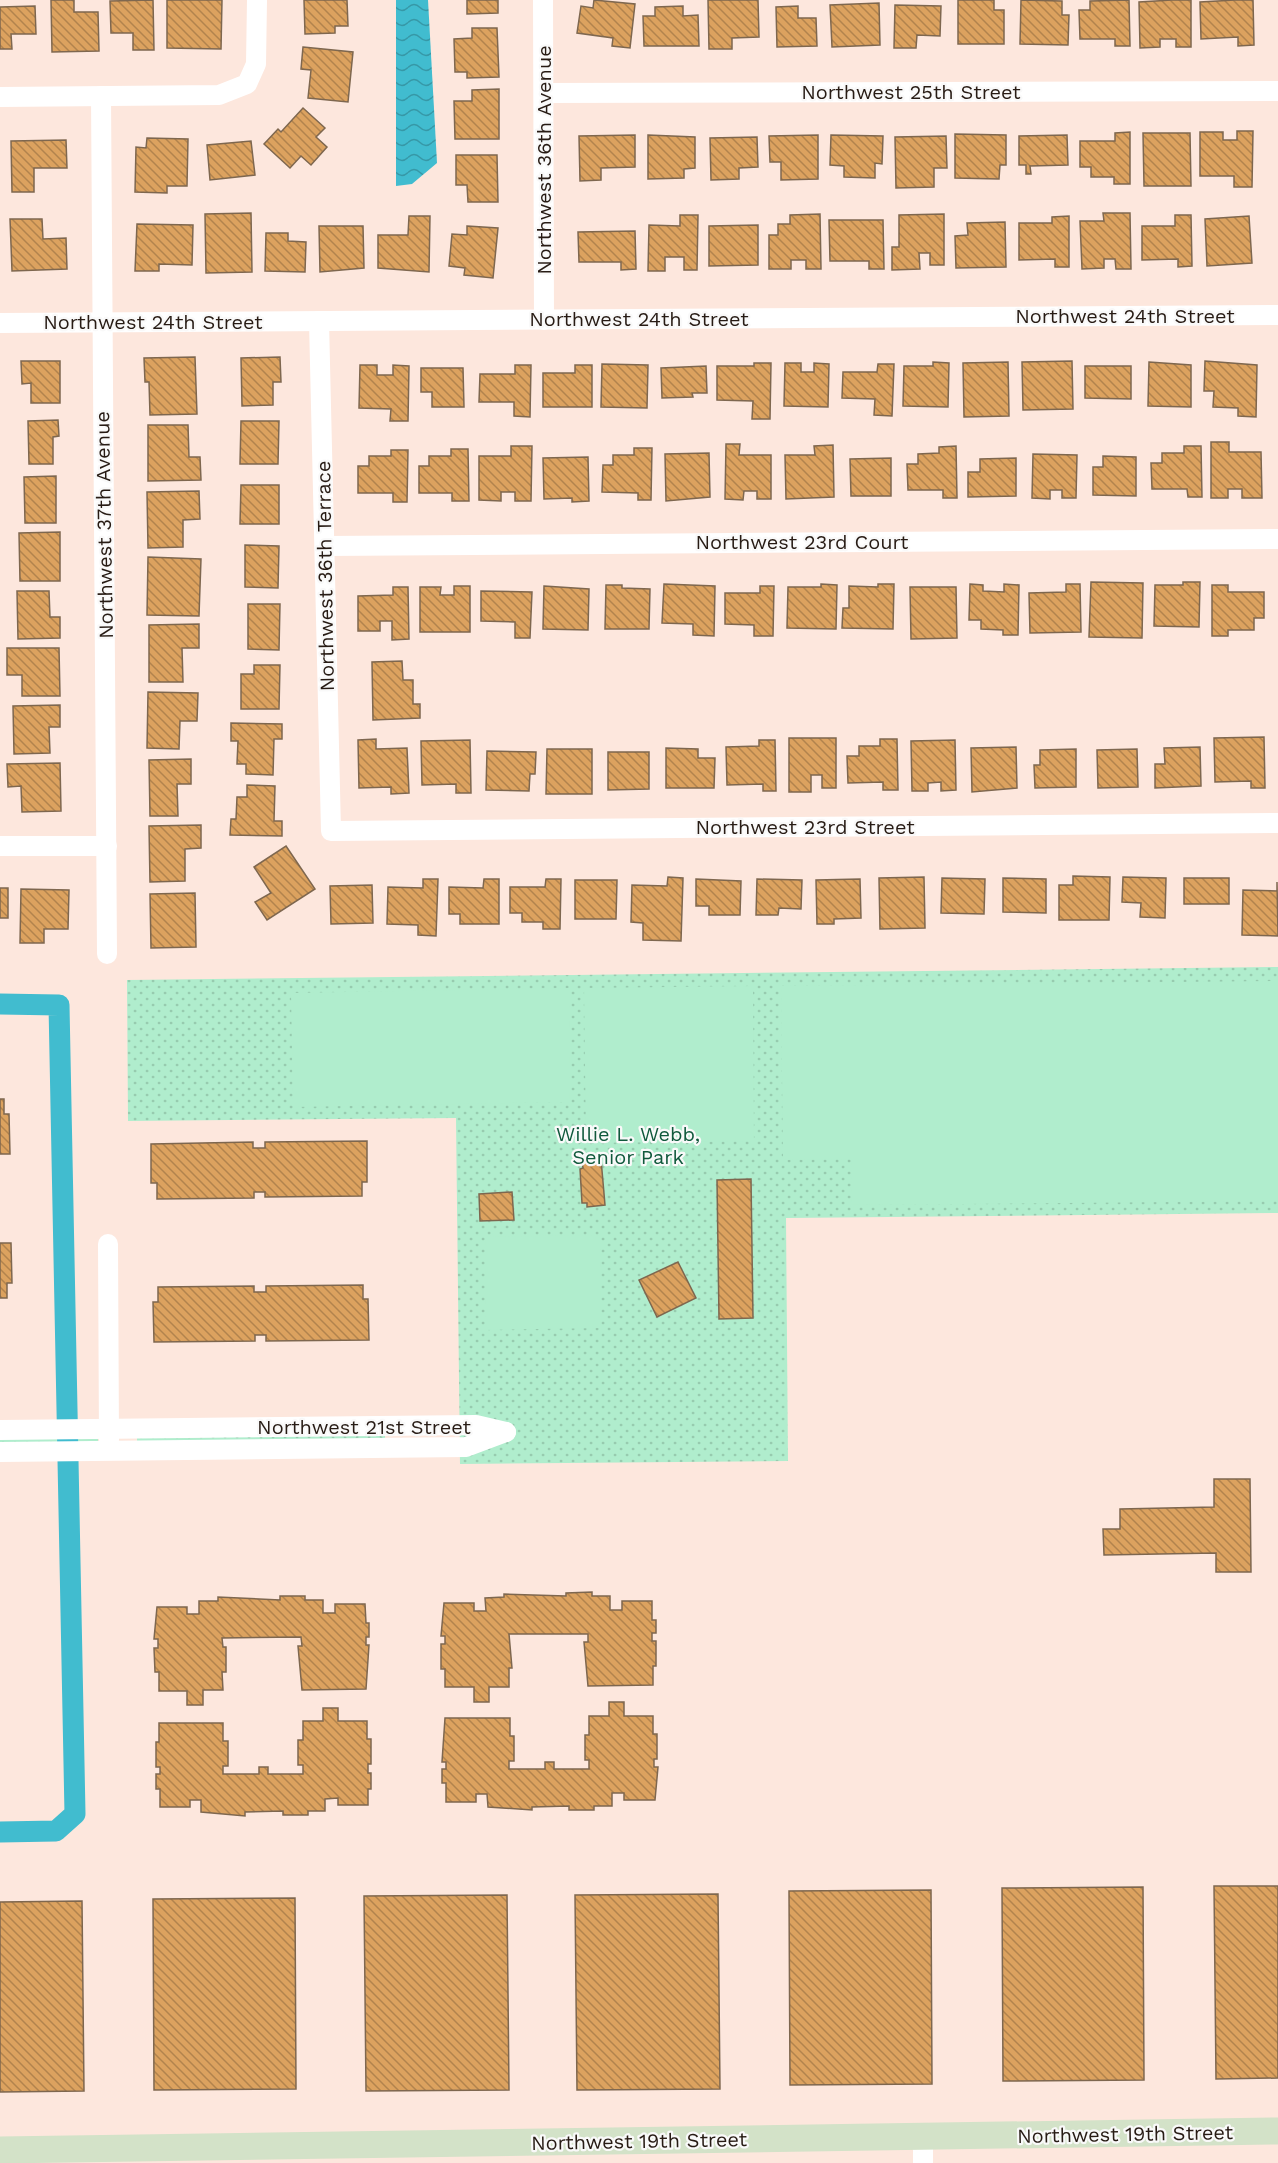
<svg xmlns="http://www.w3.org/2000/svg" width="1278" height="2163" font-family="'Work Sans',sans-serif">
	<defs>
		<pattern id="grass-dots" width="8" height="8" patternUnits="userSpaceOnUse" patternTransform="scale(1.5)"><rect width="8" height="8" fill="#b0edcd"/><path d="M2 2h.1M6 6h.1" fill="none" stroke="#97cbaf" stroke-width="1.8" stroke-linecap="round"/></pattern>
		<pattern id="water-waves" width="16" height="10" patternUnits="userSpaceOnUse" patternTransform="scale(1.5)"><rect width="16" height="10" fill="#41bccf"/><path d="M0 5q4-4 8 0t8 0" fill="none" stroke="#3698a7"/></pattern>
		<pattern id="building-back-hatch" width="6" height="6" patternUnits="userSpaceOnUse" patternTransform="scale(1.5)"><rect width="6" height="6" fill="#dca25f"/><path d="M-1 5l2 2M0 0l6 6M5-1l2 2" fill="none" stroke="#b2834d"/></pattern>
	</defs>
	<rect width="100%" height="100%" fill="#fde7dd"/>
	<g fill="url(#grass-dots)">
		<polygon points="1278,967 1278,1213 786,1218 788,1461 460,1464 456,1118 128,1121 127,980"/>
		<polygon points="385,1435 385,1440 137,1442 137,1438"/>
		<polygon points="0,1437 98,1439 98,1442 0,1446"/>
	</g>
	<g fill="#b0edcd">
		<polygon points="1278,981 1278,1201 852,1205 851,1159 783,1160 781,986"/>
		<polygon points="753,986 754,1141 586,1143 584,988"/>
		<polygon points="569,988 570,1102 293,1107 291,993"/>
		<polygon points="600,1235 601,1328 486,1330 485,1237"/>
	</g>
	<polygon fill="url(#water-waves)" points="396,0 428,0 437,163 412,184 396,186"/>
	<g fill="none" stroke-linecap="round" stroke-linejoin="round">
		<polyline stroke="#41bccf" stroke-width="21" points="0,1004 59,1005 75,1814 56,1831 0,1832"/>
	</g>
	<g fill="url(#building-back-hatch)" stroke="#7e674f" stroke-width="1.5">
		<polygon points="51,0 74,0 74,12 98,12 99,51 52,52"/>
		<polygon points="153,0 154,50 133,50 133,33 111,33 110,1"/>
		<polygon points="167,0 222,0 221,49 167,48"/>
		<polygon points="304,0 347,0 348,26 335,26 335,33 305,34"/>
		<polygon points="467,0 498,0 498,13 467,14"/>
		<polygon points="594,0 635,4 630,48 612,46 613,38 577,33 581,6 593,8"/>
		<polygon points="708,0 758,0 759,37 732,38 732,49 709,49"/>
		<polygon points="958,0 994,0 994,10 1004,10 1004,44 958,44"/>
		<polygon points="1021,0 1062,1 1062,15 1069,15 1068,45 1020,44"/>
		<polygon points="1129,0 1130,46 1115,46 1115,39 1080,39 1079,10 1090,10 1090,1"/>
		<polygon points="1172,0 1191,0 1191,47 1176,47 1176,39 1160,39 1160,47 1140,48 1139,2"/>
		<polygon points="1235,0 1253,0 1254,45 1238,46 1238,37 1201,39 1200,2"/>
		<polygon points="879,3 880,45 832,47 830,5"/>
		<polygon points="895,5 941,6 940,36 917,35 916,48 894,48"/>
		<polygon points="35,6 36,34 11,34 12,49 0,49 0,7"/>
		<polygon points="683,6 683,16 698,15 699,46 644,46 643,16 655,16 655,7"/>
		<polygon points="798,6 798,18 816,18 817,46 777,47 776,7"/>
		<polygon points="472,28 497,28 499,77 467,78 467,72 455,72 454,39 472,38"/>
		<polygon points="303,47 353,52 348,102 308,98 311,70 301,69"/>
		<polygon points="499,89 499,139 455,139 454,101 472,101 472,90"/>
		<polygon points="303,108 325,128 316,137 327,147 311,165 301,156 290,168 264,144 278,129 281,132"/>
		<polygon points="1237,131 1253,131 1252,187 1234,187 1234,176 1200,176 1200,132 1223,132 1223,140 1237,140"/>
		<polygon points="1130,132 1130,184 1114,184 1114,177 1091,177 1091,167 1080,167 1080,141 1115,141 1115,133"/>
		<polygon points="1143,133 1190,133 1191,186 1144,186"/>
		<polygon points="955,134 1006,135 1006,165 1000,165 999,179 955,178"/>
		<polygon points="635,135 635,167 601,168 601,180 580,181 579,136"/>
		<polygon points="648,135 695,137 695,168 684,169 684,178 648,179"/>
		<polygon points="818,135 818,179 781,180 781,162 770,162 769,136"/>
		<polygon points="831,135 883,136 882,164 875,163 875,178 844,177 844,166 830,165"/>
		<polygon points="1067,135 1068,165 1030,166 1031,174 1026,174 1026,165 1019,165 1019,136"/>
		<polygon points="946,136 947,168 934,168 934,187 896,188 895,137"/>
		<polygon points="757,137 758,167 739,168 739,179 711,180 710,138"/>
		<polygon points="147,138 188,139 187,186 167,186 167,193 135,192 136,147 146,148"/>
		<polygon points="66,140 67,168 34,168 34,192 12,192 11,141"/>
		<polygon points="251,141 255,175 210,180 207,145"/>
		<polygon points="456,155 497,155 498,202 468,202 467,185 456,185"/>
		<polygon points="251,213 252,272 206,273 205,214"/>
		<polygon points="1103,213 1130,213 1131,269 1116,269 1115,259 1104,259 1104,268 1082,269 1080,221 1104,221"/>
		<polygon points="820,214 821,269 806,269 806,260 791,260 791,269 769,269 769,235 778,235 778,224 790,224 790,215"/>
		<polygon points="944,214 944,265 930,265 930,253 919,253 920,269 892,270 892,247 899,247 899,215"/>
		<polygon points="680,215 698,215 697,270 684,270 684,257 665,257 665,271 648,271 649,225 680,226"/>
		<polygon points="1175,215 1191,215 1192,266 1178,267 1178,259 1142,260 1142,226 1175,226"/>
		<polygon points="409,216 430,216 429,272 378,268 378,235 408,235"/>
		<polygon points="1069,216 1069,267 1055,267 1055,259 1019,260 1019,223 1052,223 1052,217"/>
		<polygon points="1249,216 1252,263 1207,266 1205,219"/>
		<polygon points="10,219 42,219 43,239 66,238 67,269 12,271"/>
		<polygon points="829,220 883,220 884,269 869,269 869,261 830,261"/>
		<polygon points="1005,222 1006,267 956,268 955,236 968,235 967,223"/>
		<polygon points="137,224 193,225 192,265 159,264 159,271 135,271"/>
		<polygon points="758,225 758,265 709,266 709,226"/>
		<polygon points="319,226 363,226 364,268 320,272"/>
		<polygon points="467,226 498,228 493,278 464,275 465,268 449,266 452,234 467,235"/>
		<polygon points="635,231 636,269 621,270 621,262 579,262 578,232"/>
		<polygon points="266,233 288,233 288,241 306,242 305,272 265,271"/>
		<polygon points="195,357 197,414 150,415 149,382 145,382 144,358"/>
		<polygon points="280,357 281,382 273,382 273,405 242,406 241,358"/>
		<polygon points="21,361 60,361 60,403 31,403 31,383 22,384"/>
		<polygon points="1072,361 1073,409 1023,410 1022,362"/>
		<polygon points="1205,361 1257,365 1256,417 1238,416 1238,408 1213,407 1214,391 1204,391"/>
		<polygon points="933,362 949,363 948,407 903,406 904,366 933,366"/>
		<polygon points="1008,362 1009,416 964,417 963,363"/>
		<polygon points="1149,362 1191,365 1191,407 1148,406"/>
		<polygon points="754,363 771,363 770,419 752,419 753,401 717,400 717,366 754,366"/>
		<polygon points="785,363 801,363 801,372 814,372 814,363 829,364 828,407 784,406"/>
		<polygon points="602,364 648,365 647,408 601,407"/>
		<polygon points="878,364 894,364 892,416 874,415 875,399 842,398 843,372 877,372"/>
		<polygon points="360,365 377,365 377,375 393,375 393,365 409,366 408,421 390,421 391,409 359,408"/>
		<polygon points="515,365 531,365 530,417 514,416 514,402 479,402 480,374 515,374"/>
		<polygon points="575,365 592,365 592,407 543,407 543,373 575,373"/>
		<polygon points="706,366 707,393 692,393 693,397 662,398 661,368"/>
		<polygon points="1085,366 1131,366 1131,399 1085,398"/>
		<polygon points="421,368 463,368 464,407 432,407 432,392 421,392"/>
		<polygon points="58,420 59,436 53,437 53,464 29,464 28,421"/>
		<polygon points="241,421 279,421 278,464 240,464"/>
		<polygon points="148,425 188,425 189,457 200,457 201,480 148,481"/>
		<polygon points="1211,442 1229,442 1229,452 1261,452 1262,498 1242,498 1242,489 1228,489 1228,498 1211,498"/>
		<polygon points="726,444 740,444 739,455 771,455 771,499 757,499 757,491 744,491 743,500 725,499"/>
		<polygon points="833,445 834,497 786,499 785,455 815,455 814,446"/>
		<polygon points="511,446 532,446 531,501 515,501 515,492 501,492 501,501 479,500 479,456 511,456"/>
		<polygon points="956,446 957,498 943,498 943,490 908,490 907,464 918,464 918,454 939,453 939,447"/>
		<polygon points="1184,446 1201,446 1202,497 1188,497 1187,489 1152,489 1151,463 1162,463 1162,453 1184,453"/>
		<polygon points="634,448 652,448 651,500 638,500 638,493 602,492 603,465 613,465 613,455 634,455"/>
		<polygon points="451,449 468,449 469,501 452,501 452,493 419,493 419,466 429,466 429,456 451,456"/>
		<polygon points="391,450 408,450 407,502 393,502 393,493 358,493 358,466 369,466 369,456 391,456"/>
		<polygon points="709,453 710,497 666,501 665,454"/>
		<polygon points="1033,454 1077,455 1076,498 1062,498 1062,490 1050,490 1050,499 1032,498"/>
		<polygon points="1103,456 1136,457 1136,496 1093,495 1093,467 1103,467"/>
		<polygon points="588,457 589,501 572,502 572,498 544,499 543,458"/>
		<polygon points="891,458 891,496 851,496 850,459"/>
		<polygon points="1016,458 1016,496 968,497 968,472 980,472 980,459"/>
		<polygon points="56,476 56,523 25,523 24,477"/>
		<polygon points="241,485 279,485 279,524 240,524"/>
		<polygon points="199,491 200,519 183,520 183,547 148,548 147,492"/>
		<polygon points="60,532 60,581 20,581 19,533"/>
		<polygon points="245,545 279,546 278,588 245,587"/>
		<polygon points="148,557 201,559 199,616 147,615"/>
		<polygon points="1091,582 1143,583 1142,638 1089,637"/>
		<polygon points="1183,582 1200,582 1199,627 1154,626 1155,585 1183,585"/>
		<polygon points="664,584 715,586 714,636 693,635 693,624 662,623"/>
		<polygon points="821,584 837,585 836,629 787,628 788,587 821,587"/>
		<polygon points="878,584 894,584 893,629 842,628 843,608 849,608 849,586 878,587"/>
		<polygon points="970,584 983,585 983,591 1004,592 1004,584 1019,585 1018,635 1003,635 1003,630 981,629 981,620 969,620"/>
		<polygon points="1066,584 1080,584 1081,632 1030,633 1029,593 1066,592"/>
		<polygon points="606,585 622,585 622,588 650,589 649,629 605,629"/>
		<polygon points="1212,585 1228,585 1228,592 1264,592 1264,618 1254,618 1254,630 1228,630 1228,636 1212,636"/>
		<polygon points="454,586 470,586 470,632 420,632 420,587 441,587 440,595 454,595"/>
		<polygon points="544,586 589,589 588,630 543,629"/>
		<polygon points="760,586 774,586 773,636 754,636 754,625 725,624 725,593 760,593"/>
		<polygon points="393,587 408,587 409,639 392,640 392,621 380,621 380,631 358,631 358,596 393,595"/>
		<polygon points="910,587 956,587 957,638 911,639"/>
		<polygon points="17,591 49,591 50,617 60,617 60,638 18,639"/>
		<polygon points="481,591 532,592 530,638 515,638 515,622 481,621"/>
		<polygon points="248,604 280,604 279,650 248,649"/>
		<polygon points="199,624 199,648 182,648 183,682 149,682 149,625"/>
		<polygon points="7,648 59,648 60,696 22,696 22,675 7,675"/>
		<polygon points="402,661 403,680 413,680 413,704 420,704 420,718 373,720 372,662"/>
		<polygon points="254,665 280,665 279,709 241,709 241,674 254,674"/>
		<polygon points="148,692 198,693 197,721 180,721 179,749 147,748"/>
		<polygon points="60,705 60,727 49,727 50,753 14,754 13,706"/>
		<polygon points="231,723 282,724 282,739 274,739 273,775 246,774 246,764 237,764 238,741 231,741"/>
		<polygon points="1264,737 1265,788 1251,788 1251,781 1215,782 1214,738"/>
		<polygon points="789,738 836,738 836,788 822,788 822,775 811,775 811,792 789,792"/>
		<polygon points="376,739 376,749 407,748 409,793 391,794 391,787 359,788 358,740"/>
		<polygon points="880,739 897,739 898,790 883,790 883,782 848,783 847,756 859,756 859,746 880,746"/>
		<polygon points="470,740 471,793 456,793 456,784 422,785 421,741"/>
		<polygon points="759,740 775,740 776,791 763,791 763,784 727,785 726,747 759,746"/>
		<polygon points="955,740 956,790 941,791 941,782 928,783 928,791 912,791 911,741"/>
		<polygon points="1016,747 1017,788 972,792 971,748"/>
		<polygon points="1200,747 1201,786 1155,788 1155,764 1165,764 1164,748"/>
		<polygon points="666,748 698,749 698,758 715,758 714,788 666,788"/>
		<polygon points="547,749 592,749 592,794 546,794"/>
		<polygon points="1076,749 1076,787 1035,788 1034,765 1040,765 1040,750"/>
		<polygon points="1137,749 1138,787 1098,788 1097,750"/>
		<polygon points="487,751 536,752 535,774 530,774 529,791 486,790"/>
		<polygon points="608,752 649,752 649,789 608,790"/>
		<polygon points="191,759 191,784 177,784 178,816 150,816 149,760"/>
		<polygon points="60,763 61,811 22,812 21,786 8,787 7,764"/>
		<polygon points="247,785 275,786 274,821 282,821 282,836 230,835 231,819 236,819 237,797 247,797"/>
		<polygon points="201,825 201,848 185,849 185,881 150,882 149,826"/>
		<polygon points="286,846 315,889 267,920 255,902 271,893 254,867"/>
		<polygon points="1073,876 1110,877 1109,920 1059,920 1059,885 1073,885"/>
		<polygon points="668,877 683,878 681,941 643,940 643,923 631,922 632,885 667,886"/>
		<polygon points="924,877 925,928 880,929 879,878"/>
		<polygon points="1123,877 1166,878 1165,918 1140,917 1141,903 1122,902"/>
		<polygon points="942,878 985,879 984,914 941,913"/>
		<polygon points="1003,878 1046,879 1046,913 1003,912"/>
		<rect x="1184" y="878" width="45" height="26"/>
		<polygon points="423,879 438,879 436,936 418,935 418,925 387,924 388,887 423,888"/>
		<polygon points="484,879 499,879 499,924 460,924 460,914 449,914 449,887 483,888"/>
		<polygon points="546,879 561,879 560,929 543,929 543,922 522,922 522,913 510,913 510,887 545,887"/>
		<polygon points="696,879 741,881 740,915 709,915 709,906 696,906"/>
		<polygon points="757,879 802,880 801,909 779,908 778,915 756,915"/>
		<polygon points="860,879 861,918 834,919 834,924 817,924 816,880"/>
		<polygon points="575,880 617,880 616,919 575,919"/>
		<polygon points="1277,882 1278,936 1242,935 1243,890 1277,891"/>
		<polygon points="372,885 373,923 331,924 330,886"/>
		<rect x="0" y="888" width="8" height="30"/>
		<polygon points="21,889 69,890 68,929 44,929 44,943 20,943"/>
		<polygon points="195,893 196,947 151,948 150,894"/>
		<polygon points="0,1099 4,1099 4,1114 9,1114 10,1154 0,1154"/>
		<polygon points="367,1141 367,1182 362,1182 362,1196 265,1197 265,1192 254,1192 254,1198 157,1199 157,1183 151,1183 151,1144 253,1142 253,1148 265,1148 265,1142"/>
		<polygon points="601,1159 605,1205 587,1207 587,1203 582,1203 580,1169 583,1168 582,1160"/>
		<polygon points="751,1179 753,1318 719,1319 717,1180"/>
		<polygon points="512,1192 514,1220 480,1221 479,1194"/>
		<polygon points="0,1243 11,1243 12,1283 7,1283 7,1298 0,1298"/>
		<polygon points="678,1262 696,1298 657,1317 639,1280"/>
		<polygon points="363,1285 363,1299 368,1299 369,1340 266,1341 266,1335 255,1335 255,1341 154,1342 153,1302 158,1302 158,1287 254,1286 254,1292 266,1292 266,1286"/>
		<polygon points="1214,1479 1250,1479 1251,1572 1216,1572 1216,1553 1104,1555 1103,1529 1120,1529 1120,1509 1214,1507"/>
		<polygon points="592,1592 592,1596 610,1596 610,1610 622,1610 622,1601 652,1601 652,1620 656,1620 656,1633 652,1633 652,1641 656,1641 656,1666 653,1666 653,1685 588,1686 584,1642 588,1642 588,1634 509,1634 512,1668 509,1668 509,1687 489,1687 489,1702 474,1702 474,1687 445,1687 445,1669 441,1669 441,1644 445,1644 445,1636 441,1636 444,1603 474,1603 474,1611 486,1611 485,1598 504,1597 504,1594 566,1596 566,1593"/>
		<polygon points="280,1596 305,1596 305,1600 323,1600 323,1613 335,1613 335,1604 365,1604 366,1623 369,1623 369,1637 366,1637 366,1645 369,1645 366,1689 302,1690 298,1646 302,1646 301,1637 222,1638 223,1647 226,1647 226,1672 222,1672 223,1690 203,1690 203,1705 187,1705 187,1691 159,1691 159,1672 155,1672 154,1648 158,1648 158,1639 154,1639 157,1607 187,1607 187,1614 199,1614 199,1601 218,1601 218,1597 280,1600"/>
		<polygon points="609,1702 624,1702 624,1716 653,1716 653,1734 657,1734 657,1759 654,1759 654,1767 658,1767 655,1800 624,1800 624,1793 612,1793 612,1806 594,1806 594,1810 569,1810 569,1806 532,1807 532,1810 488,1807 487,1794 476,1794 476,1802 446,1802 446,1783 442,1783 442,1769 446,1769 446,1762 442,1762 445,1718 510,1718 510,1736 514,1736 514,1761 509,1761 509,1769 545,1769 545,1762 554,1762 554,1769 589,1769 589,1760 585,1760 585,1735 589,1735 589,1716 609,1716"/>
		<polygon points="323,1708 338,1708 338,1721 367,1721 367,1739 371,1739 371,1764 368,1764 368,1773 371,1773 371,1789 368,1789 368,1805 338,1805 338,1798 325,1799 325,1811 308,1811 308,1815 283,1815 283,1811 245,1812 245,1816 201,1812 201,1800 190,1800 190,1807 160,1807 160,1789 156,1789 156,1774 160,1774 160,1767 156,1767 156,1742 159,1742 159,1723 223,1723 223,1741 228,1741 228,1766 223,1766 223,1774 259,1774 259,1767 268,1767 268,1774 303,1774 303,1765 298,1765 298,1740 303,1740 303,1721 323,1721"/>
		<polygon points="1214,1886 1278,1886 1278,2078 1216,2079"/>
		<polygon points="1143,1887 1144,2080 1003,2081 1002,1888"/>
		<polygon points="931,1890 932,2084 790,2085 789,1891"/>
		<polygon points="718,1894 720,2089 577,2090 575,1895"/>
		<polygon points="507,1895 509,2090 366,2091 364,1896"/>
		<polygon points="295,1898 296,2089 154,2090 153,1899"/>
		<polygon points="82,1901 84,2091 0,2092 0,1902"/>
	</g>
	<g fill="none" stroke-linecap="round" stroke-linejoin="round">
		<g stroke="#fff" stroke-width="20">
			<polyline points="543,0 544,320"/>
			<polyline points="544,93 1278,91"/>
			<polyline points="101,96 107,954"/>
			<polyline points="0,97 219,95 247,84 256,64 257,0"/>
			<polyline points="319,321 331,831 1278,823"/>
			<polyline points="0,323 1278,315"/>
			<polyline points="325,546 1278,539"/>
			<polyline points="0,846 107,846"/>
			<polyline points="108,1244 109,1440"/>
			<polyline points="0,1430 476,1425 506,1432"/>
			<polyline points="0,1452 466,1447 506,1432"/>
			<polyline points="923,2137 923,2163"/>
		</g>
		<polyline stroke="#d3e2c8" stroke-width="27" points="0,2150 1278,2131"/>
	</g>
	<g text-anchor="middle" stroke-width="4.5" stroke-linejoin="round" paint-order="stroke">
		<g font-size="20" fill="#271b14" stroke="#f9f9f9">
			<text x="911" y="99">Northwest 25th Street</text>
			<text transform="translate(544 160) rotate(-90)" y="7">Northwest 36th Avenue</text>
			<text x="1125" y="323">Northwest 24th Street</text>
			<text x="639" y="326">Northwest 24th Street</text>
			<text x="153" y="329">Northwest 24th Street</text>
			<text transform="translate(104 525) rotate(-91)" y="7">Northwest 37th Avenue</text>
			<text x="802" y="549">Northwest 23rd Court</text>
			<text transform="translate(325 576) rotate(-91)" y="7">Northwest 36th Terrace</text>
			<text x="805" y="834">Northwest 23rd Street</text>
			<text x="364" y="1434">Northwest 21st Street</text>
			<text transform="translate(1125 2134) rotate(-1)" y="7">Northwest 19th Street</text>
			<text transform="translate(639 2141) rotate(-1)" y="7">Northwest 19th Street</text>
		</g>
		<g font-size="20" fill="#10593c" stroke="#f9f9f9">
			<text x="628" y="1141">Willie L. Webb,<tspan x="628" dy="23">Senior Park</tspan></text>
		</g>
	</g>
</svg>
